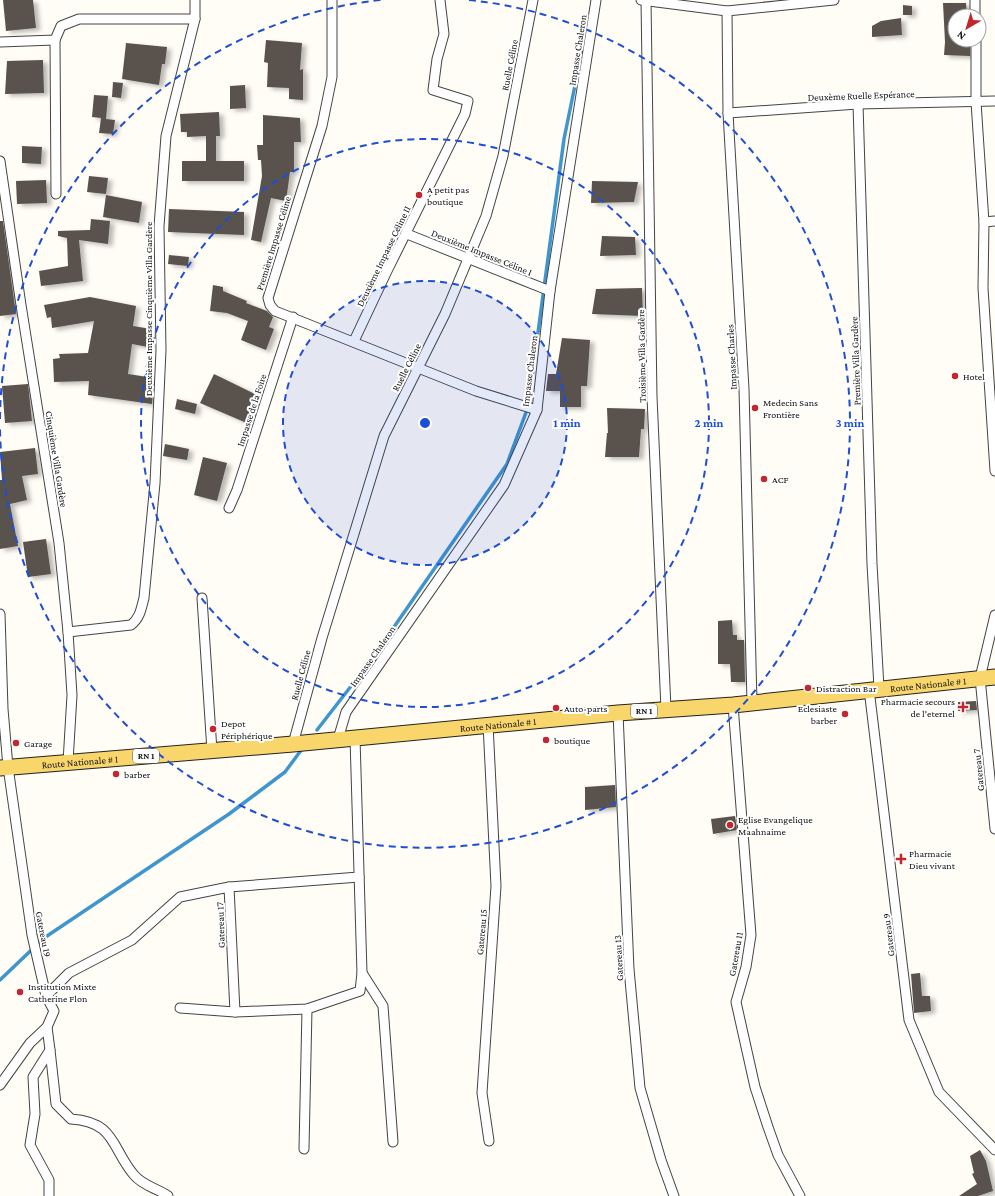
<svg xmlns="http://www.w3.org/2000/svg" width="995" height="1196" font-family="'Crimson Pro',serif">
	<defs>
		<filter id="shadow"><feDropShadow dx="4.5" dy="2.5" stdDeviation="2" flood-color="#0004"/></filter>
	</defs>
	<rect width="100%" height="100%" fill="#fffdf5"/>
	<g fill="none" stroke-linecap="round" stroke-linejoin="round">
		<g stroke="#3f96cf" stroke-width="3.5">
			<polyline points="317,730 369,663 507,464 528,407 564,139 589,17"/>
			<polyline points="0,980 44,938 229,814 285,772 302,749"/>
		</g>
	</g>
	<g fill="#5a524d" filter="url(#shadow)">
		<polygon points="3,0 33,0 36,28 6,31"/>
		<polygon points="943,3 966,3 967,16 955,16 955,42 970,42 970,56 944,55 945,42"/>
		<polygon points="903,5 912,6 912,15 903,15"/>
		<polygon points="901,18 902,35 872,37 872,26 881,21"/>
		<polygon points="266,40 302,43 300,70 303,69 303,100 289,99 289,88 267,87 268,63 264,62"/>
		<polygon points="126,43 167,47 165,64 162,64 159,85 122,79"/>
		<polygon points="43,60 44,93 5,94 7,61"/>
		<polygon points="113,82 123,83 121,98 112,97"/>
		<polygon points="245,85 246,108 230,109 230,86"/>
		<polygon points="94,95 108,96 106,119 115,120 113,134 99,133 101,118 92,117"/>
		<polygon points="219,112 220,136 216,136 216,161 244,161 244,181 182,181 182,161 206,161 206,136 187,137 187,132 181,132 180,114"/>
		<polygon points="263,115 300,118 301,142 294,142 294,172 290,172 286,201 271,198 261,242 251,240 262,176 261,160 258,160 257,145 263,145"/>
		<polygon points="22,146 42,147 41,164 22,163"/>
		<polygon points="89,176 108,178 106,194 87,192"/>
		<polygon points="46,180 47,203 17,204 16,181"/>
		<polygon points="592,181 638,182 634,202 591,203"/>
		<polygon points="106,195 142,202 139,223 103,217"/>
		<polygon points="169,209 244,212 244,235 168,232"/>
		<polygon points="91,219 110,221 108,244 79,240 83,281 41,286 39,271 68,266 67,238 58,236 58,231 90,230"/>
		<polygon points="0,221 3,221 16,314 0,316"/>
		<polygon points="602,236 635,237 636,255 600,256"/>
		<polygon points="169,255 189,257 188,266 168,264"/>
		<polygon points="213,285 223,287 223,291 247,301 246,303 267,311 273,317 269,327 274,329 266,350 241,340 248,321 227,313 210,311"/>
		<polygon points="642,288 643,316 592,314 596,289"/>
		<polygon points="90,297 136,306 133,326 151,329 148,347 132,344 128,374 154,378 152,404 88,395 89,381 54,382 53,359 60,358 59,354 88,353 94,321 52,328 51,317 47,318 44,305"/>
		<polygon points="562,338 590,340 587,386 581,386 581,407 560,407 560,391 546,391 548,374 556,374"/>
		<polygon points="214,374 259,396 249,424 200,403"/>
		<polygon points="28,384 32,421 5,423 2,386"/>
		<polygon points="177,399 197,404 195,414 175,409"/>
		<polygon points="607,408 645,409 644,429 641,429 639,457 605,457 607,433 608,433"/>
		<polygon points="165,444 189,449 187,460 163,456"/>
		<polygon points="35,448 38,474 22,476 27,500 10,504 18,546 0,549 0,480 2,480 0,452"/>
		<polygon points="203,457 227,463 217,501 194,495"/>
		<polygon points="46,539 51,574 28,577 23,542"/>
		<polygon points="732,620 733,635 737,635 737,640 744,640 745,682 731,682 730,664 718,664 718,621"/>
		<polygon points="976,701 977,710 958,711 958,702"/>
		<polygon points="615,785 616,807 585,810 585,787"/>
		<polygon points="735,816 737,830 713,834 711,819"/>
		<polygon points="920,973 922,996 930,996 931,1011 914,1013 911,974"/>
		<polygon points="980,1150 986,1161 993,1191 978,1196 959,1196 977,1184 972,1174 974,1173 970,1156"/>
	</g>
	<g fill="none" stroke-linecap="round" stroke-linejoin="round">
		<g stroke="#444" stroke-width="11">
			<g id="street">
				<polyline points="332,0 332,77 322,126 268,298 270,305 275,311 476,391 537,410"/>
				<polyline points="641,0 727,11 834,0"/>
				<polyline points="975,0 975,16"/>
				<polyline points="646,1 652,397 666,709"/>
				<polyline points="727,11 728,113 744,389 752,702"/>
				<polyline points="55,40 56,194"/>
				<polyline points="976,40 976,102 984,222 983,288 995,471"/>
				<polyline points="0,42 55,40 61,26 79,19 195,19"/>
				<polyline points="858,104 872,564 879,688"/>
				<polyline points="728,113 858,104 995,101"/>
				<polyline points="0,161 21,305 59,543 68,632 72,695 68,762"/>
				<polyline points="984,222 995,221"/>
				<polyline points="407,234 550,291"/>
				<polyline points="354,341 387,271 465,114 468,101 433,90 437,59 444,34 440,0"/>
				<polyline points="229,508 237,490 293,317"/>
				<polyline points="202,598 212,751"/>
				<polyline points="0,614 3,709 8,767 32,935 46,996 54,1011 47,1027 30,1043 0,1085"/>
				<polyline points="995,615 980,678 995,829"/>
				<path d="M 68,632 L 131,625 C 140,618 141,609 144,598 L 155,483 L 161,350 L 159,226 L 166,136 L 195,19 L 195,0"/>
				<polyline points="869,689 909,1020 939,1092 995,1150"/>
				<polyline points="733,705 751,935 746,967 736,1002 755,1087 768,1127 778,1155 800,1196"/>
				<polyline points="618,713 629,969 640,1088 661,1160 674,1196"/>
				<polyline points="488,724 496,886 482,1093 489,1141"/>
				<polyline points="338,739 346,712 504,485 537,410 550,291 596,0"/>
				<polyline points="293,744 322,638 384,436 445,314 486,216 503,156 533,0"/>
				<polyline points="229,887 359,877"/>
				<polyline points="362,973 383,1006 393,1142"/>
				<polyline points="46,996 69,973 132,940 180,897 229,887 235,1012 307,1009 360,991 362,973 355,738"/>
				<polyline points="180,1008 235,1012"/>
				<polyline points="47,1027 50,1050 33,1077 35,1114 30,1145 49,1180 49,1196"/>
				<path d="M 50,1050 L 56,1104 L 71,1119 C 116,1122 111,1148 134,1175 C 143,1186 157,1188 168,1196"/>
				<polyline points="304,1149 307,1009"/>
			</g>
		</g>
		<g stroke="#222" stroke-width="17">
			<g id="primary">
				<path id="s1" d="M 0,768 L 293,744 L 618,713 L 733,705 L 995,677"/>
			</g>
		</g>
		<use href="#street" stroke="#fff" stroke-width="9"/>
		<use href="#primary" stroke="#f9d66b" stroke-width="15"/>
	</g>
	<circle cx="425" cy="423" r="142" fill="#1d4ed8" fill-opacity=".12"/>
	<g fill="none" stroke="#1d4ed8" stroke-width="2" stroke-dasharray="7 5">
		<circle cx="425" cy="423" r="142"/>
		<circle cx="425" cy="423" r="284"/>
		<path d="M0 419A425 425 0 0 1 381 0M469 0A425 425 0 1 1 0 427"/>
	</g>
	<g fill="#c4262e" stroke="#fff" stroke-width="1.5">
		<circle cx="419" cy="195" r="4"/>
		<circle cx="955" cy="376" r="4"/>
		<circle cx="755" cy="408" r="4"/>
		<circle cx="764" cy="479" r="4"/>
		<circle cx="808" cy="688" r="4"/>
		<path d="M961 701h4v4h4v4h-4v4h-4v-4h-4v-4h4z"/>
		<circle cx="556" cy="708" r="4"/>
		<circle cx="845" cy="714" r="4"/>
		<circle cx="213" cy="729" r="4"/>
		<circle cx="546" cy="740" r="4"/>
		<circle cx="16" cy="743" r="4"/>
		<circle cx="116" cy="774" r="4"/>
		<circle cx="730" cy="825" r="4"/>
		<path d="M899 853h4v4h4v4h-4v4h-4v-4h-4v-4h4z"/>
		<circle cx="20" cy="992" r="4"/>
	</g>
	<g text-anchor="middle" stroke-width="4" stroke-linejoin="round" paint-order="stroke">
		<g fill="#fff" stroke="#585858" stroke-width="1">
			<rect x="631" y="704" width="26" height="14" rx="3"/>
			<rect x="133" y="749" width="26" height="14" rx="3"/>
		</g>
		<g font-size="9" font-weight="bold" fill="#111">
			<text x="644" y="714">RN 1</text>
			<text x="146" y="759">RN 1</text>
		</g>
		<g font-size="10" fill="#111" stroke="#fff">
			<text transform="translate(577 50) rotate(-81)" y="4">Impasse Chaleron</text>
			<text transform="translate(509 65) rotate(-79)" y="4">Ruelle Céline</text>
			<text transform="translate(861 95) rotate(-2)" y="4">Deuxème Ruelle Espérance</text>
			<text transform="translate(273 243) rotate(-73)" y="4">Première Impasse Céline</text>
			<text transform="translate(482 252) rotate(22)" y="4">Deuxième Impasse Céline I</text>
			<text transform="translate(383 256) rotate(-64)" y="4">Deuxième Impasse Céline II</text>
			<text transform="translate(148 309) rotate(-90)" y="4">Deuxième Impasse Cinquième Villa Gardère</text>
			<text transform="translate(641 356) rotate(-91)" y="4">Troisième Villa Gardère</text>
			<text transform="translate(731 357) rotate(-93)" y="4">Impasse Charles</text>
			<text transform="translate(855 361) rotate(-92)" y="4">Première Villa Gardère</text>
			<text transform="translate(406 367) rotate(-63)" y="4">Ruelle Céline</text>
			<text transform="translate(529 371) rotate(-83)" y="4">Impasse Chaleron</text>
			<text transform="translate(251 410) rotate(-72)" y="4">Impasse de la Foire</text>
			<text transform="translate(57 459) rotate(81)" y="4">Cinquième Villa Gardère</text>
			<text transform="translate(372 656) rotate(-55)" y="4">Impasse Chaleron</text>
			<text transform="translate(300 675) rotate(-75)" y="4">Ruelle Céline</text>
			<text dy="4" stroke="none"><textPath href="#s1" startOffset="932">Route Nationale # 1</textPath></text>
			<text dy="4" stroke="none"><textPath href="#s1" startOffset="500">Route Nationale # 1</textPath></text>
			<text dy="4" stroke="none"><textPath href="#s1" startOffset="80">Route Nationale # 1</textPath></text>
			<text transform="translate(978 770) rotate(-96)" y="4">Gatereau 7</text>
			<text transform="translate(220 925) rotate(-92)" y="4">Gatereau 17</text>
			<text transform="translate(481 932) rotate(-85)" y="4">Gatereau 15</text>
			<text transform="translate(44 934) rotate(79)" y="4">Gatereau 19</text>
			<text transform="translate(888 935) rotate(-97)" y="4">Gatereau 9</text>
			<text transform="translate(735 954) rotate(-80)" y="4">Gatereau 11</text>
			<text transform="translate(618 958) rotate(-93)" y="4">Gatereau 13</text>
		</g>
		<g font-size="10" fill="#111" stroke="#fff" text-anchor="start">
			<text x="427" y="193">A petit pas<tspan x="427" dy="12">boutique</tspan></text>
			<text x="963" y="380">Hotel</text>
			<text x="763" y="406">Medecin Sans<tspan x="763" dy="12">Frontière</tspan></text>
			<text x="772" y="483">ACF</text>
			<text x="816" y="692">Distraction Bar</text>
			<text x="955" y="705" text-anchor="end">Pharmacie secours<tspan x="955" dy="12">de l'eternel</tspan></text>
			<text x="564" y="712">Auto-parts</text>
			<text x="837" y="712" text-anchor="end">Eclesiaste<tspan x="837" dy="12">barber</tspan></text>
			<text x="221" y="727">Depot<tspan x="221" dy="12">Périphérique</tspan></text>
			<text x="554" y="744">boutique</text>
			<text x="24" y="747">Garage</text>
			<text x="124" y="778">barber</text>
			<text x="738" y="823">Eglise Evangelique<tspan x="738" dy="12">Maahnaime</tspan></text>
			<text x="909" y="857">Pharmacie<tspan x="909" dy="12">Dieu vivant</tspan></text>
			<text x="28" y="990">Institution Mixte<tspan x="28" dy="12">Catherine Flon</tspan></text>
		</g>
	</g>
	<circle cx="425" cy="423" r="6" fill="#1d4ed8" stroke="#fff" stroke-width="2"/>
	<g font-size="12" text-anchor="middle" font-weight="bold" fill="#1d4ed8" stroke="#fff" stroke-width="4" stroke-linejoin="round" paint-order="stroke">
		<text x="567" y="427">1 min</text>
		<text x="709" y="427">2 min</text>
		<text x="850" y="427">3 min</text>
	</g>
	<g transform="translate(967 28) rotate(218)"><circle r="19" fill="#ffffff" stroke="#a0a0a0"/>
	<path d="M0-3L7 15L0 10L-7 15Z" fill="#c4262e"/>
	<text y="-6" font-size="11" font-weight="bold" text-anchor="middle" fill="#111111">N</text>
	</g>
</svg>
